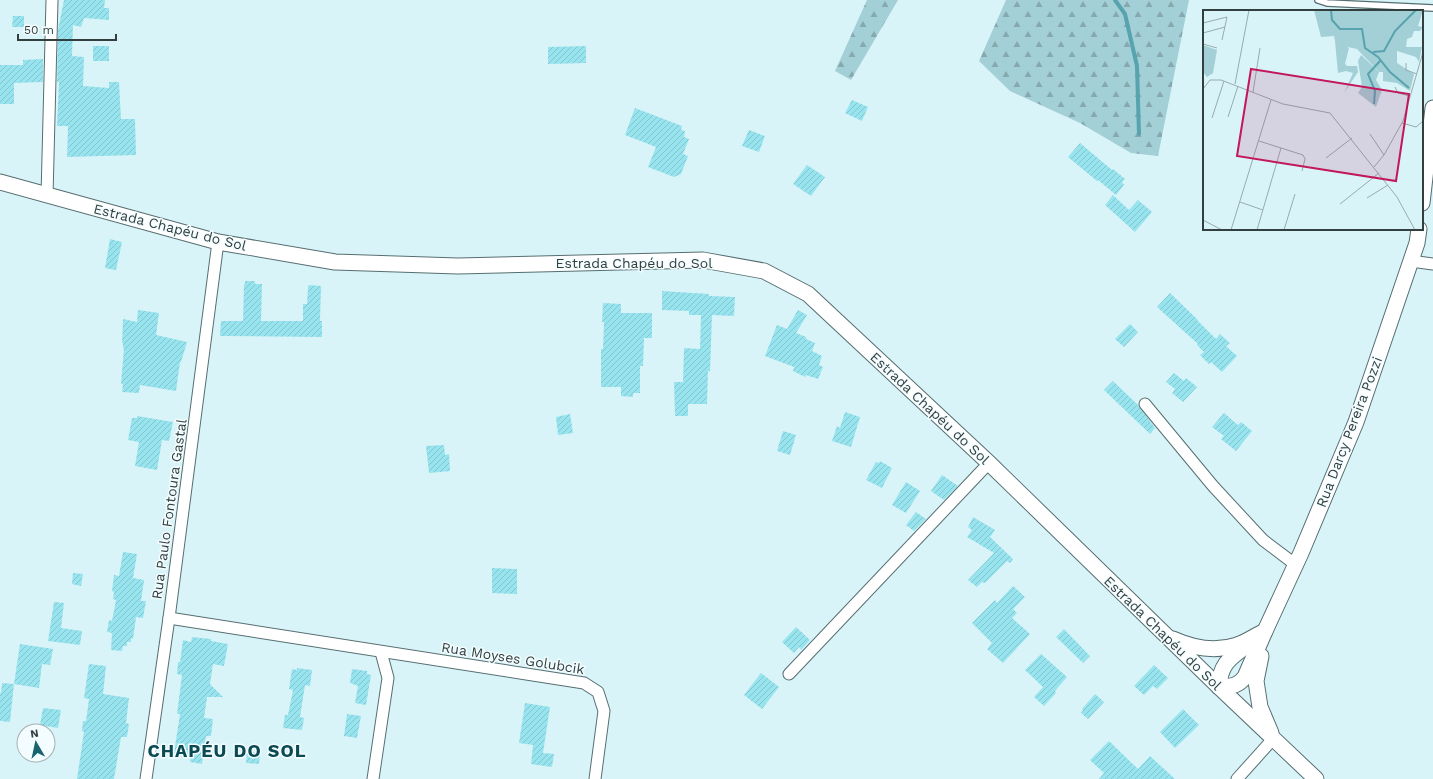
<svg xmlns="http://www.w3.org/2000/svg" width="1433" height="779" font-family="'Work Sans',sans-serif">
	<defs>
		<pattern id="forest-firs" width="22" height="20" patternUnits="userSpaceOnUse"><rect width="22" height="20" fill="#a3cfd6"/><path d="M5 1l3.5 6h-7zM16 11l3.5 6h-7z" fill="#85a9af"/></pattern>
		<pattern id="building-hatch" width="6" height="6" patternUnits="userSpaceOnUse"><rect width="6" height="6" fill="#97e4ef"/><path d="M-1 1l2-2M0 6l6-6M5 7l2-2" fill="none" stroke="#83c5ce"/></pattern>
	</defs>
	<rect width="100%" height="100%" fill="#d9f4f8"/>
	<g fill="url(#forest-firs)">
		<polygon points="867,0 898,0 851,80 835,71"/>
		<polygon points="1006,0 1189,0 1158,156 1131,153 1080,123 1010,91 979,61"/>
	</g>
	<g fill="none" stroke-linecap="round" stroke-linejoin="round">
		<polyline stroke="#57a3ae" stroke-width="4" points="1115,0 1125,14 1137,66 1139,134"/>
	</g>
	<g fill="url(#building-hatch)">
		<polygon points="64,0 105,0 104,8 109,8 109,20 84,18 81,27 73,25 72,56 84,57 83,86 109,88 109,82 119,82 121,119 135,119 136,155 67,157 68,126 57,126 59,82 57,82 58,30"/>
		<polygon points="13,16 24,16 24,27 12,27"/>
		<rect x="93" y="46" width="16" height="15"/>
		<polygon points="586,46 586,63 548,64 548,47"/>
		<polygon points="43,59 43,82 14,83 14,104 0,104 0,65 23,65 23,60"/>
		<polygon points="852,100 868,107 862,121 845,113"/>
		<polygon points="635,108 682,126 681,130 685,131 684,137 689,139 683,154 688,156 681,174 674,177 648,167 656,147 625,135"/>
		<polygon points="749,130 765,136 759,152 742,146"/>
		<polygon points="1080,143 1112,170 1113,169 1125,179 1122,182 1124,185 1116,195 1098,180 1097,181 1068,157"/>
		<polygon points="807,165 825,177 811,196 793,184"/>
		<polygon points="1113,195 1129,210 1138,200 1152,212 1135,232 1105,205"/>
		<polygon points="110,239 122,242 116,270 105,268"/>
		<polygon points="245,281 255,281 255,284 262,284 261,321 303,321 303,304 307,304 308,287 309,285 321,286 320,321 322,321 322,337 220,336 221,321 243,321 244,284 245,284"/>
		<polygon points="662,291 709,294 709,296 735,297 734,316 712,315 710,371 708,371 707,404 688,404 688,416 675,416 674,382 683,382 684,348 700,349 701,315 689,315 689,311 662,310"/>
		<polygon points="1170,293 1198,320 1197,320 1216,339 1220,334 1230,343 1226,346 1237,356 1222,372 1211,362 1209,364 1200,355 1204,352 1197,345 1198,344 1157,307"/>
		<polygon points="603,303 621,304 621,313 652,313 652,338 644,338 643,366 640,366 640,393 633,393 633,397 621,396 621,387 601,387 601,349 603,349 604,322 602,322"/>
		<polygon points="138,310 159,313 156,335 187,342 181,362 180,362 176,391 140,385 139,393 122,392 123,384 121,384 124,348 123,348 123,343 122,343 123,319 137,322"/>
		<polygon points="798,310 807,315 796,333 806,337 806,339 815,343 812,351 822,356 819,365 823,367 818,379 806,375 805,377 793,371 794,367 765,356 777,325 787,329"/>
		<polygon points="1130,324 1138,332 1124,347 1115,339"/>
		<polygon points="1174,373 1184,381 1186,378 1197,387 1183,402 1172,393 1175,389 1166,382"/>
		<polygon points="1113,381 1138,405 1155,428 1150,434 1104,390"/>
		<polygon points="845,412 860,417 851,447 832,441 837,426 840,428"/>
		<polygon points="1224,413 1238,425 1241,422 1252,431 1236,451 1221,439 1224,436 1212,427"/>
		<polygon points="570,414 573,433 558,435 556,417"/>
		<polygon points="137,416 173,422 169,441 162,440 157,470 135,466 139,442 128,440 132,418 137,418"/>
		<polygon points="783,431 796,435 790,455 777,451"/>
		<polygon points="444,445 445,455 449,454 450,471 429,473 426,446"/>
		<polygon points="880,461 892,468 882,488 866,480 876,462 879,463"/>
		<polygon points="942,475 958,486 944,500 931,491"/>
		<polygon points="906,482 920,491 906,513 892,505"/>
		<polygon points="916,512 926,519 914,531 906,525"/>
		<polygon points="973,517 995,530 990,537 1013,559 1010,563 1007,561 985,583 982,582 977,587 968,580 994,553 967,537 972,530 968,527"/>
		<polygon points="123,552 137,554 133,578 144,580 141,601 146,601 143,618 136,617 133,639 131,638 131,642 127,642 127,646 123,646 122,651 111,650 112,633 107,632 109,620 112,621 116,600 113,599 114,592 112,591 114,575 119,576"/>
		<polygon points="492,568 517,569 517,594 492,593"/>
		<polygon points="73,573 83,574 81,586 72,584"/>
		<polygon points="1013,586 1025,597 1013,609 1017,613 1012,618 1030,634 1003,663 987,649 992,643 972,623 995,600 997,603"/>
		<polygon points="54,602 64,603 61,628 82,631 80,645 48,641"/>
		<polygon points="796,627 810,640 801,650 799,647 794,653 782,642"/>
		<polygon points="1064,629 1090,656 1083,663 1056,637"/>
		<polygon points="192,637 211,639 211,641 228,644 224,666 213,664 210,684 223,697 207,697 204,718 213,719 211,736 206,736 202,764 190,762 191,755 174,753 180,714 177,714 182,675 177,674 178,662 180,662 183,640 191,642"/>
		<polygon points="20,644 53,649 50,665 42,664 39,688 14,684"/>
		<polygon points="1041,654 1067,677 1055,691 1056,693 1044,706 1034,697 1043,687 1025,670"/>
		<polygon points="89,664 106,666 103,694 129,698 126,723 129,724 127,737 121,737 114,779 77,779 84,732 82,731 83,721 86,721 89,699 84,698"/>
		<polygon points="1154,665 1168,678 1157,689 1153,686 1144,695 1134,686"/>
		<polygon points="297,668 312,670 310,686 305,685 300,717 304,718 302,730 283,728 285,715 288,715 293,690 289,689 292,669 297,670"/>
		<polygon points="352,669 367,671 367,674 371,675 366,705 355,703 358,686 350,683"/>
		<polygon points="761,673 779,687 762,709 744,695"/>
		<polygon points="2,683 14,684 10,722 0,721 0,693 1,693"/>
		<polygon points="1095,694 1104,702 1088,719 1081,713 1083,710 1082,709"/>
		<polygon points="525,703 550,707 543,753 554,754 552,767 531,764 533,745 519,743"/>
		<polygon points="43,708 61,710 58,728 40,725"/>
		<polygon points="1183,709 1199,725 1175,748 1160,732"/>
		<polygon points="347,714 361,716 357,738 344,736"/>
		<polygon points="1109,741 1138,769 1150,756 1175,779 1099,779 1104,773 1090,760"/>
		<polygon points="247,751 260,753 259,764 246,763"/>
	</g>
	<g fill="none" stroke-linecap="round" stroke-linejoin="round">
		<g stroke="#566e71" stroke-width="8">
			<polyline id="lane" points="1318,0 1327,3 1433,8"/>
		</g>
		<g stroke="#566e71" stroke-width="13">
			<g id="street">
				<polyline points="47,196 52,0"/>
				<polyline points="1411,261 1433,264"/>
				<polyline points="1145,404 1213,486 1263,540 1296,565"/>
				<polyline points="169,618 584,683 598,692 604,711 595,779"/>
				<polyline points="789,674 989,463"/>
				<polyline points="146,779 169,618 218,242"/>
				<polyline points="373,779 388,678 381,652"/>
				<polyline points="1237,779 1273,739"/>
			</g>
		</g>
		<g stroke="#566e71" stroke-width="17">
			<g id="secondary">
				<polyline points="0,182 218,242 335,262 458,266 703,260 764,271 808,294 989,463 1219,687 1316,779"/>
				<polyline points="1422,203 1433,108"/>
				<path d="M 1173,639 C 1193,648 1216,652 1237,645 C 1247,642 1256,635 1265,631"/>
				<polyline points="1261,656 1256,681 1260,707 1271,733"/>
				<path d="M 1219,687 C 1231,686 1237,687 1245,677 L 1265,631 L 1301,553 L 1356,422 L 1417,243 L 1419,229"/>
				<path d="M 1219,687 C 1220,662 1232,657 1250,643"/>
			</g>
		</g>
		<use href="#lane" stroke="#fff" stroke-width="5.5"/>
		<use href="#street" stroke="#fff" stroke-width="11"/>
		<use href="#secondary" stroke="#fff" stroke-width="15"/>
	</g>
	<g text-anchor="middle" stroke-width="3" stroke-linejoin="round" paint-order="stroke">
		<g font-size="14" fill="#333e3f" stroke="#f3fdff">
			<text transform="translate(170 227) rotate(14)" y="5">Estrada Chapéu do Sol</text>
			<text x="634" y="268">Estrada Chapéu do Sol</text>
			<text transform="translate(930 408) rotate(43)" y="5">Estrada Chapéu do Sol</text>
			<text transform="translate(1349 432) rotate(-69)" y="5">Rua Darcy Pereira Pozzi</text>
			<text transform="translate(169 509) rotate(-82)" y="5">Rua Paulo Fontoura Gastal</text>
			<text transform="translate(1163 633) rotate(44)" y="5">Estrada Chapéu do Sol</text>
			<text transform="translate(513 658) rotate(9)" y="5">Rua Moyses Golubcik</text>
		</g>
		<g font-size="18" font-weight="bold" letter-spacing="1" fill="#0b4a52" stroke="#f3fdff">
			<text x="227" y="757">CHAPÉU DO SOL</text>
		</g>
	</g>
	<g transform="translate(1203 10)">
		<rect width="220" height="220" fill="#d9f4f8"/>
		<path d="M 132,31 L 146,38 L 142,54 L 144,56 L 154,56 L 155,62 L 141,83 L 150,63 L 143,61 L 135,63 ZM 158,45 L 176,62 L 173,70 L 179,80 L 173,97 L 155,83 L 159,77 L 155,51 Z" fill="#a3cfd6"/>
		<path d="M 111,0 L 220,0 L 215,16 L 220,17 L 217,21 L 211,21 L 209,27 L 204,29 L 203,37 L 219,37 L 216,52 L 213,47 L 194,41 L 194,53 L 211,64 L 207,81 L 194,73 L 180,71 L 180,62 L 176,62 L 154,39 L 140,36 L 132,31 L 131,26 L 118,27 Z" fill="#a3cfd6"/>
		<path d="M 0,35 L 14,40 L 10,63 L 4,67 L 0,62 Z" fill="#a3cfd6"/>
		<path fill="none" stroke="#57a3ae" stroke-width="2" d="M 128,0 L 129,10 L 137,19 L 159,19 L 162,38 L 175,47 L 187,62 L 206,78M 170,42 L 181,41 L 192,21 L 213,0M 171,94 L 172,81 L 165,64 L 178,50"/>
		<path fill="none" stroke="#97abae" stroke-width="1" d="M 0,13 L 24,7 L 19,30M 0,23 L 22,17M 0,34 L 14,38M 203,53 L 203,60 L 214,64M 32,74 L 46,0M 192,77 L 195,83 L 207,86M 0,79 L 7,70 L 18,70 L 80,94 L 127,103 L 194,187 L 212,220M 50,82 L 57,38M 25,107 L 35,76M 9,108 L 21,71M 199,113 L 213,117 L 219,112M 167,124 L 181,145M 56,131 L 100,145 L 102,149 L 99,161M 123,148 L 149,128M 171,157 L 181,145 L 200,111 L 220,42M 164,188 L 185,175M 37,192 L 60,200M 137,194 L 176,163M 0,210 L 19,220M 28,220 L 68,90M 54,220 L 78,138M 81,220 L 92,184"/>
		<path fill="#c2185b" fill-opacity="0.15" stroke="#c2185b" stroke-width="2" d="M 48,59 L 206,84 L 193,171 L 34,146 Z"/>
		<rect width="220" height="220" fill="none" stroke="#333e3f" stroke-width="2"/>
	</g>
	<g transform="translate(36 743) rotate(351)"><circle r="19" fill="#f3fdff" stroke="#a6b1b2"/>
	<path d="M0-3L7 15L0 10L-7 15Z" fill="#18646e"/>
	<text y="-6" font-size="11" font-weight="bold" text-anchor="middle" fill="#333e3f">N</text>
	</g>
	<path d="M18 34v6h98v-6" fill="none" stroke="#333e3f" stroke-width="2"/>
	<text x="24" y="34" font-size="12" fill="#333e3f" stroke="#f3fdff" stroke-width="3" paint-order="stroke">50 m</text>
</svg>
